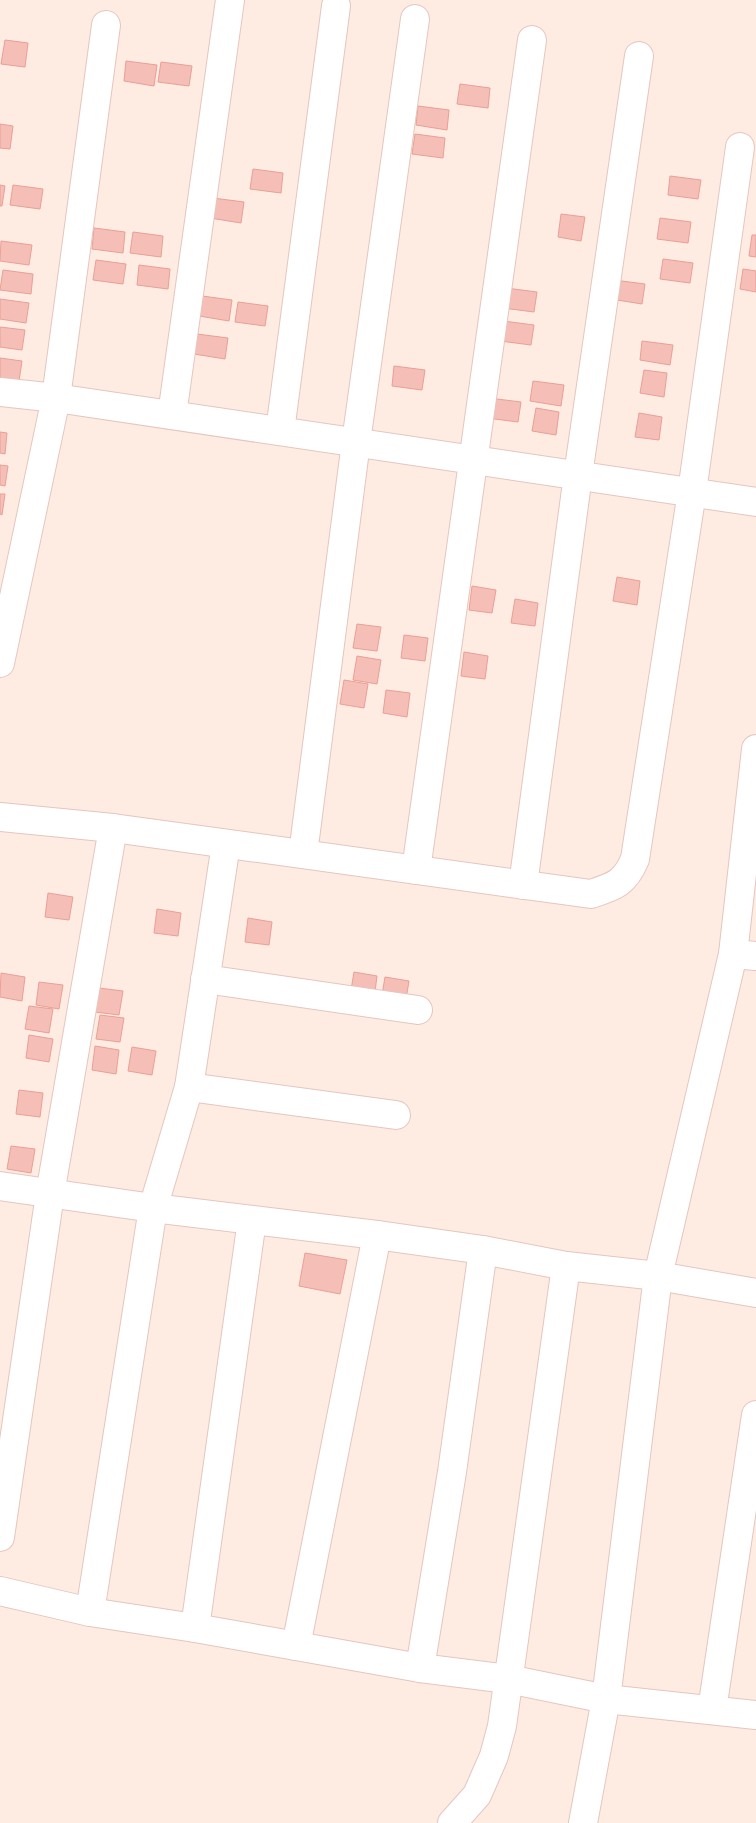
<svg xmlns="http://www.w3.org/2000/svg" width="756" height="1823" font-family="Raleway,sans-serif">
	<rect width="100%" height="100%" fill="#feebe2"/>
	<g fill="#f5bfb7" stroke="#e99f96">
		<polygon points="5,40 28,43 25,67 1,64"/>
		<polygon points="126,61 157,65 154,86 124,81"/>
		<polygon points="161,62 192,66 189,86 158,82"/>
		<polygon points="460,84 490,88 488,108 457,104"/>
		<polygon points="418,106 449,110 447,130 416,125"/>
		<polygon points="0,124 13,126 10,149 0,148"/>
		<polygon points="415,134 445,138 443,158 412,154"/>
		<polygon points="253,169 283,173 281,193 250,189"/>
		<polygon points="670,176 701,180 698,199 668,195"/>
		<polygon points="0,185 5,186 2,206 0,206"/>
		<polygon points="13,185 43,189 40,209 10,205"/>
		<polygon points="213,198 244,202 241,223 210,218"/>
		<polygon points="561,214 585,217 581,241 558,237"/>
		<polygon points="660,218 691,222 688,243 657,239"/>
		<polygon points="94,228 125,232 123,253 92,249"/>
		<polygon points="133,232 163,236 161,257 130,253"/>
		<polygon points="752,235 756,235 756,257 749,256"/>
		<polygon points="1,241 32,245 29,265 0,261"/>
		<polygon points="663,259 693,263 690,283 660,279"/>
		<polygon points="96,260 126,264 123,284 93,280"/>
		<polygon points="139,265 170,269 168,289 137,285"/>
		<polygon points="743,269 756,271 756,292 740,289"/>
		<polygon points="3,270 33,274 31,294 0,290"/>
		<polygon points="614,280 645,284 642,304 611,299"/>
		<polygon points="506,288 537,292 534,312 503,308"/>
		<polygon points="202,296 232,300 229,321 199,316"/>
		<polygon points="0,299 29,303 26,323 0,319"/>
		<polygon points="238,302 268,306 265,326 235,322"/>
		<polygon points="503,321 534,325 531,345 500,341"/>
		<polygon points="0,327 25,330 22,350 0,347"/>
		<polygon points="197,334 228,338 225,359 194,354"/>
		<polygon points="642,341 673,345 670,365 640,360"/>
		<polygon points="0,358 22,361 19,381 0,378"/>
		<polygon points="394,366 425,370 422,390 392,386"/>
		<polygon points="644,370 667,373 664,397 640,393"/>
		<polygon points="533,381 564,385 561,406 530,401"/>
		<polygon points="489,398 521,402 518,422 487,418"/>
		<polygon points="536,408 559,412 556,435 532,431"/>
		<polygon points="639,413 662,417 659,440 635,437"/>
		<polygon points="0,432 7,433 5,454 0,453"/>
		<polygon points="0,465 8,466 5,486 0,485"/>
		<polygon points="0,494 5,494 2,515 0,514"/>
		<polygon points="617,577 640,581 637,605 613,601"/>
		<polygon points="472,586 496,590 492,613 469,610"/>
		<polygon points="515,599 538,603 535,626 511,623"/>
		<polygon points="357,624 381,627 377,651 353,648"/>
		<polygon points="404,635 428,638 425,661 401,658"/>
		<polygon points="464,652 488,656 485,679 461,676"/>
		<polygon points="357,656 381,660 377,684 353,680"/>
		<polygon points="344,680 368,684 364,708 340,704"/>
		<polygon points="386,690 410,693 407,717 383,713"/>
		<polygon points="48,893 73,897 69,920 45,917"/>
		<polygon points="157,909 181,913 178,936 154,933"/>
		<polygon points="248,918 272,922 269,945 245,942"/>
		<polygon points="354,972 377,976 374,999 350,996"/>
		<polygon points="1,973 25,977 22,1001 0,997"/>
		<polygon points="385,977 409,981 405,1005 381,1001"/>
		<polygon points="39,982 63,985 59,1009 36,1005"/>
		<polygon points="99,988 123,991 119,1015 95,1012"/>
		<polygon points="29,1006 53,1009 49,1033 25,1029"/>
		<polygon points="100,1015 124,1018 120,1042 96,1039"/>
		<polygon points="29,1035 53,1039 49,1062 26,1058"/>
		<polygon points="95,1046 119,1050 116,1074 92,1070"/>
		<polygon points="132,1047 156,1051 152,1075 128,1071"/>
		<polygon points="19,1090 43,1093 40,1117 16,1114"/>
		<polygon points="11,1146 35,1149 31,1173 7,1169"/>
		<polygon points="305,1253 347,1260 340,1294 299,1286"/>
	</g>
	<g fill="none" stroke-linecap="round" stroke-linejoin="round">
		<g stroke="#e5c6bf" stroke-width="30">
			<g id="street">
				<polyline points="0,392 56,398 756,502"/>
				<polyline points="172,415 230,0"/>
				<polyline points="280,431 336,6"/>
				<polyline points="0,663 56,398 106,25"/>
				<polyline points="756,749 733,954 658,1276 756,1293"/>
				<path d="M 0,817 L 113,828 L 591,894 C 615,886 625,883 635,859 L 692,492 L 740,147"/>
				<polyline points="303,854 356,442 415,19"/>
				<polyline points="416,870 532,40"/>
				<polyline points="523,885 578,475 639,56"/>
				<polyline points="733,954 756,956"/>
				<polyline points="205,979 418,1010"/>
				<polyline points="189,1087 396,1115"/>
				<polyline points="0,1186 153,1208 377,1235 483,1250 566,1266 658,1276 606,1699 583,1823"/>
				<polyline points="0,1537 50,1194 113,828"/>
				<polyline points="0,1591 90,1612 195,1628 420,1668 508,1679 606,1699 756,1715"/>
				<polyline points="90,1612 153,1208 189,1087 226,844"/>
				<polyline points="195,1628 252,1220"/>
				<polyline points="296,1646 377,1235"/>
				<polyline points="420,1668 452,1472 483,1250"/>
				<polyline points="712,1710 756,1415"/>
				<polyline points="452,1823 477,1795 494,1756 502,1726 566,1266"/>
			</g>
		</g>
		<use href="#street" stroke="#fff" stroke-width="28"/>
	</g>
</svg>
